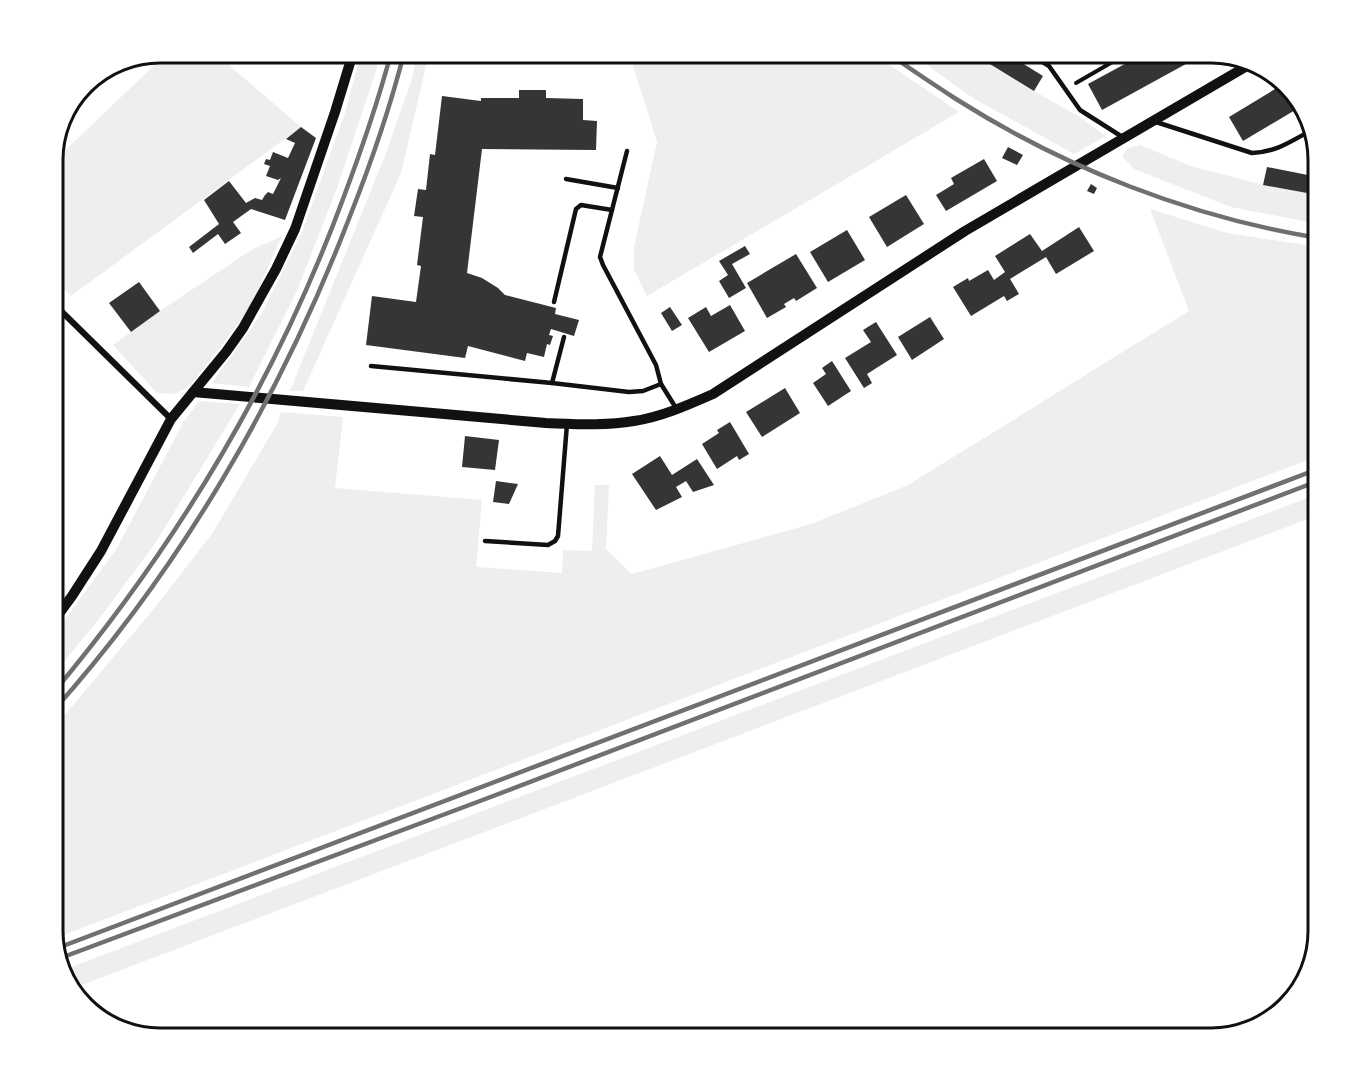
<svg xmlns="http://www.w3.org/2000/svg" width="1371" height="1091" font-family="'Exo 2',sans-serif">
	<rect width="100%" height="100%" fill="#fff"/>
	<g fill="#eee">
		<polygon points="167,53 215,53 301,127 71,296 53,279 53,162"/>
		<polygon points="361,53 380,53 376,71 336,191 296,293 249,387 212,383 262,313 302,232 345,113"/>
		<polygon points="417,53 429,53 401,173 303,391 290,391 386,153 412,79"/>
		<polygon points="629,53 872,53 959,112 647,296 634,269 634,247 657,142"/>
		<polygon points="910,53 973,53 1034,91 1078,116 1106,136 1074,154 973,98"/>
		<polygon points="1140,145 1191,166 1263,185 1318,195 1318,224 1231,207 1134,169 1122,156 1128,148"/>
		<polygon points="1150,209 1227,233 1318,247 1318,456 53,939 53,729 152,611 212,534 277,424 281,412 343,417 335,488 482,500 476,567 562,573 563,550 592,551 595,485 609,485 606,549 632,574 811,524 908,485 1189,311"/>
		<polygon points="282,236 249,310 190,386 175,394 157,393 113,345 160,311 251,250"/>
		<polygon points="199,401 240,404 156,542 99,619 53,675 53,636 117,548 183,423"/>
		<polygon points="1318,494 1318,515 71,989 64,979 61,971"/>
	</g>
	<g fill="#353535">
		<polygon points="281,53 299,53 298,59 281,56"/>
		<polygon points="309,53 327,53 325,61 308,58"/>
		<polygon points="990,53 1006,53 1043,76 1034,91 985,61"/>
		<polygon points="1145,53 1206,53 1102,110 1088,84"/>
		<polygon points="1285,83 1302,106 1243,141 1229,117"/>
		<polygon points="519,90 546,90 546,98 583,99 583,120 597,121 596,150 482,149 467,273 482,278 498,288 505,295 556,308 555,314 579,320 574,336 551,329 549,335 553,336 550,345 547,344 544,357 527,353 525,361 468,346 465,358 366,345 372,296 416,302 421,266 417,265 423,217 414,216 418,189 426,190 430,154 435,155 442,96 481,101 481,98 519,98"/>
		<polygon points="301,127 316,138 285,220 251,209 233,222 241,233 225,244 218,234 193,253 189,247 219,224 204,200 229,181 246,203 255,198 262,200 265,195 268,192 273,194 281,178 278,180 266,176 270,166 264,164 266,159 270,160 273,152 288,158 295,143 286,139"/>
		<polygon points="1008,147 1023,155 1017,165 1002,158"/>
		<polygon points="984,159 997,181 946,211 936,195 954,184 951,178"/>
		<polygon points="1267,167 1318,177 1318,195 1263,185"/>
		<polygon points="1091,184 1097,188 1094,194 1087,191"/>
		<polygon points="906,195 924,224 887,247 869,217"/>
		<polygon points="1079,227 1094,251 1056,274 1046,257 1010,279 1019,294 1007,301 1004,296 971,316 953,287 968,278 969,281 988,270 994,280 1005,272 995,256 1030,234 1042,251"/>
		<polygon points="847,230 865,260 828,282 810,252"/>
		<polygon points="745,246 750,254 732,264 746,288 729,298 719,281 728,275 719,261"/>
		<polygon points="796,254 817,288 796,301 794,298 784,304 786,307 767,318 747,283"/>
		<polygon points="139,282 160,311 131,332 109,303"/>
		<polygon points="730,305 745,331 709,352 688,318 706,307 711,316"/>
		<polygon points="670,307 682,325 672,331 661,313"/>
		<polygon points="930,317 944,339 912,360 898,337"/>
		<polygon points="876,322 897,355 867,374 872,383 864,388 845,358 871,342 863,330"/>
		<polygon points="832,361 851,391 828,406 813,383 826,374 822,368"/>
		<polygon points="785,388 800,413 762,437 746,412"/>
		<polygon points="730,422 749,454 739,460 737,456 717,469 702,444 719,433 717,430"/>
		<polygon points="465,436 499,440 495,470 462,467"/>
		<polygon points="660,456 672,475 697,459 714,485 693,492 686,481 676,487 682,497 656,510 632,474"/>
		<polygon points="496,481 518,484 509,504 493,502"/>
	</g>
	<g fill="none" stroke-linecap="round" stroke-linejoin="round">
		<polyline stroke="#111" stroke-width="4" points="1076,83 1128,53"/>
		<g stroke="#111" stroke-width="4.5">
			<polyline points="1028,53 1049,66 1080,110 1124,138"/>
			<path d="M 1156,122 L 1252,153 C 1277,152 1291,141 1312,130"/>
			<polyline points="627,151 600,257 603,265 656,365 661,384 676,408"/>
			<polyline points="566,179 618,188"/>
			<polyline points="554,302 576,209 581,205 612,210"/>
			<polyline points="371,366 552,383 629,392 643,391 661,384"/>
			<polyline points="552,383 564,337"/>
			<polyline points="485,541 548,545 555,541 558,536 567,424"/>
		</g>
		<polyline stroke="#111" stroke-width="6" points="53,303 171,419"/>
		<g stroke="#111" stroke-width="10">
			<path d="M 193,392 L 546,423 C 575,424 605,426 634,421 C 661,417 688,405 713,394 L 965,231 L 1247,66"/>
			<polyline points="53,622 72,596 101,551 171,419 226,352 243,328 276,269 295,229 335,112 353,53"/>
		</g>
		<g stroke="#707070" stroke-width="4.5">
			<path d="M 888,53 C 910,69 933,84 956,99 C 1065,168 1190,217 1318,238"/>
			<path d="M 53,693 C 177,545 276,380 343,199 C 361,151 378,102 391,53"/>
			<path d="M 53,711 C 181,568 281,396 350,216 C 371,163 390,108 404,53"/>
			<polyline points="55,949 1318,469"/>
			<polyline points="58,959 480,801 1318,481"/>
		</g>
	</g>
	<path d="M0 0H1371V1091H0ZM160 63H1211A97 97 0 0 1 1308 160V931A97 97 0 0 1 1211 1028H160A97 97 0 0 1 63 931V160A97 97 0 0 1 160 63Z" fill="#fff" fill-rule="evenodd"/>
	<path fill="none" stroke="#111" stroke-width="3" d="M160 63H1211A97 97 0 0 1 1308 160V931A97 97 0 0 1 1211 1028H160A97 97 0 0 1 63 931V160A97 97 0 0 1 160 63Z"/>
</svg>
